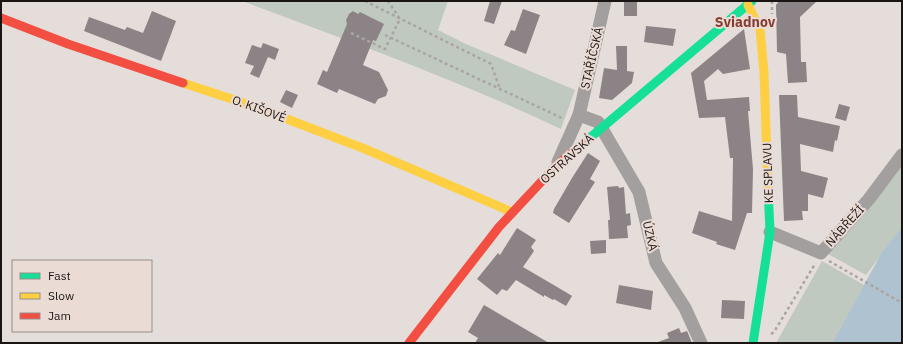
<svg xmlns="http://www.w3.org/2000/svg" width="903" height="344" font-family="'IBM Plex Sans',sans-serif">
	<rect width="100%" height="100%" fill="#e5ddda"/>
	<g fill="#c0c9c0">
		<path d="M 242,1 L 448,1 L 438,30 L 466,44 L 575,90 L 561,129 C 457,80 349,41 242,1 Z"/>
		<polygon points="902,163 902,227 866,275 828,254"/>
		<polygon points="822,261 864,285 832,343 776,343"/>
	</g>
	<polygon fill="#aec2cf" points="902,227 902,343 832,343 881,254"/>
	<g fill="#8b8385">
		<polygon points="490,1 502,1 494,24 484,21"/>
		<rect x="624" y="1" width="13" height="15"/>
		<polygon points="779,1 817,1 800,17 801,62 806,62 807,82 788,83 786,54 777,52 776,5"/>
		<polygon points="523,9 540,15 526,54 504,45 511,30 515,31"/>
		<polygon points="152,11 176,21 161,61 84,31 89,17 125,30 127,27 143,33"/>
		<polygon points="353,11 358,14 360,12 384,24 376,41 373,40 363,65 379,72 388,90 386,96 378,99 375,104 339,89 337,93 317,84 323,70 327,72 347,24 346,20 349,14"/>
		<polygon points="646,26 676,29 673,46 644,42"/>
		<polygon points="744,29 750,69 723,74 718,69 704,81 707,100 749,97 750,111 748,111 753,169 752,213 747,213 735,250 716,244 717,242 692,233 699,211 732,221 733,158 730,158 725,117 699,118 691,73"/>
		<polygon points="263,43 279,49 275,60 268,57 259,78 250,74 254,66 245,63 252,45 261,48"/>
		<polygon points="616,46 627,46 627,71 634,72 632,83 612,100 599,98 604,68 617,70"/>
		<polygon points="286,90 298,95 292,108 280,102"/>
		<polygon points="779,95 797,95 798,117 840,126 837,141 835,140 833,152 800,144 801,171 828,178 823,198 808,194 808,211 802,211 803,220 784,221"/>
		<polygon points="839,104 850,107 846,121 835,118"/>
		<polygon points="588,153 600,161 590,179 595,182 569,223 553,213 554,209 572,178"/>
		<polygon points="618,186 619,188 624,187 626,214 630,213 631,225 627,226 628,238 609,239 608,220 610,220 607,187"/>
		<polygon points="517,228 536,240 531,247 534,251 523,267 569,294 572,296 566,306 554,299 553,300 544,295 544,297 516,280 507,291 502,289 497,295 477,279 498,253 500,255"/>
		<polygon points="606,240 606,253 591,254 590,241"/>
		<polygon points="619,285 653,291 651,310 616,303"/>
		<polygon points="722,300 745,301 744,319 721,318"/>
		<polygon points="484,305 549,343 475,343 478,338 468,332"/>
		<polygon points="679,328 681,333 687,331 692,343 659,343 658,342 669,338 667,333"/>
	</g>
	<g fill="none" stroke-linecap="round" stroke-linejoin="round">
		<g stroke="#a9a5a3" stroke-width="2.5" stroke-dasharray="3 3" stroke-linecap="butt">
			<polyline points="365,1 491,64 500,89"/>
			<polyline points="772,1 772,14"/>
			<polyline points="351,33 385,49 400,19 388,1"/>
			<polyline points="385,35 564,119"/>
			<polyline points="829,261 902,303"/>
			<polyline points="771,334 774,332 815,264"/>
		</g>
		<g stroke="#a29f9e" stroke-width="13">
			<polyline points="579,115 598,122 639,192 656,263 685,308 701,343"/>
			<polyline points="558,162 579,115 605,1"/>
			<polyline points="770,232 821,253 869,199 902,155"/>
		</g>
		<g stroke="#16e098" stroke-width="9">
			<polyline points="585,142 752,1"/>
			<polyline points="753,343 770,232 768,188"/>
		</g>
		<g stroke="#ffcf43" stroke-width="9">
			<polyline points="748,5 760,29 764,73 768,188"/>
			<polyline points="183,83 253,106 365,149 512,212"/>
		</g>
		<g stroke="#f24e42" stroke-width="9">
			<polyline points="1,18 68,44 183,83"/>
			<polyline points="409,343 499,227 556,166 585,142"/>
		</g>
	</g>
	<g text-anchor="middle" stroke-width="4" stroke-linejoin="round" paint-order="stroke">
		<g font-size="12" fill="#1a1513" stroke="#eadbd5">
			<text transform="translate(592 58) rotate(-77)" y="4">STAŘÍČSKÁ</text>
			<text transform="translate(259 109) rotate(20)" y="4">O. KIŠOVÉ</text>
			<text transform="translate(567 159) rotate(-42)" y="4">OSTRAVSKÁ</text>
			<text transform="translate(768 173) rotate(-92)" y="4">KE SPLAVU</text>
			<text transform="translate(845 226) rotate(-48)" y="4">NÁBŘEŽÍ</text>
			<text transform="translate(650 236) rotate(77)" y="4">ÚZKÁ</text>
		</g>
		<g font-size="14" font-weight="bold" fill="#843d33" stroke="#eadbd5">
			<text x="745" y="27">Sviadnov</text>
		</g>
	</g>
	<rect width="903" height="344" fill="none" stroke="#1a1513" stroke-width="4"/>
	<rect x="12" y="260" width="140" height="72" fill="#eadbd5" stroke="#978c87"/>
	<rect x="20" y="273" width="20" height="6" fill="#16e098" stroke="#978c87"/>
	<text x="48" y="280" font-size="12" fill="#1a1513">Fast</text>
	<rect x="20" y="293" width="20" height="6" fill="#ffcf43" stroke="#978c87"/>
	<text x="48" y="300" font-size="12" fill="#1a1513">Slow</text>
	<rect x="20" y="313" width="20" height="6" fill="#f24e42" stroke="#978c87"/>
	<text x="48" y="320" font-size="12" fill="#1a1513">Jam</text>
</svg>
